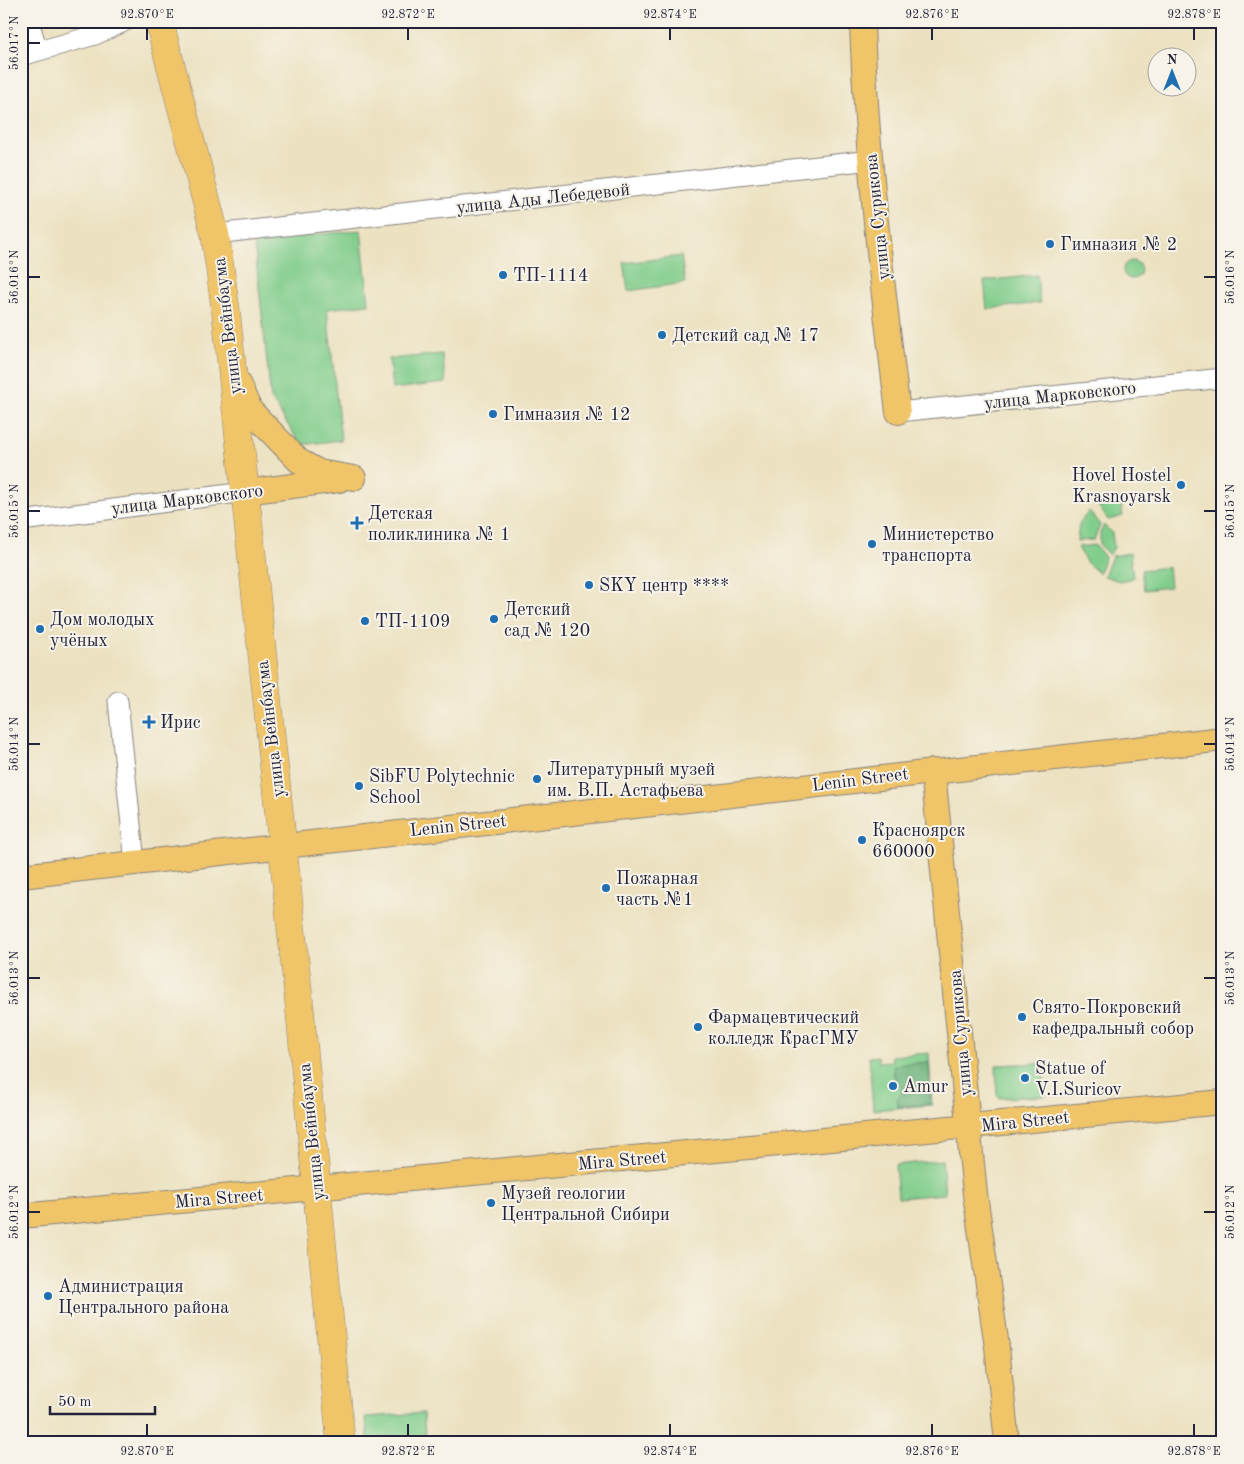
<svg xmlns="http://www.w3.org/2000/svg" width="1244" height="1464" font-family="'Old Standard TT',serif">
	<rect width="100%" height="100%" fill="#f7f3e8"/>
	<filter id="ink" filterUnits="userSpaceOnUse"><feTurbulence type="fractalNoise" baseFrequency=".02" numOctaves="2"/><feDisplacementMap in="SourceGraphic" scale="10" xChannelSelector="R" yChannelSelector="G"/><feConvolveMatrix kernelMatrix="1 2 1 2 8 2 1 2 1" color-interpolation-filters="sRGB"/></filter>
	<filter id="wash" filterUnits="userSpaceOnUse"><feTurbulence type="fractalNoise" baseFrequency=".0096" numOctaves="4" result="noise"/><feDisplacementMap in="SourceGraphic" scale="20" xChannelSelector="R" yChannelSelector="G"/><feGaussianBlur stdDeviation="1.12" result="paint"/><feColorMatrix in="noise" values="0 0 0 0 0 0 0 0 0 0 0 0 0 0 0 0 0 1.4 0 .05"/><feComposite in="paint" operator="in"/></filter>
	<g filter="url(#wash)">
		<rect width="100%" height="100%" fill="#ece2c1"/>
		<g fill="#81cd8c" stroke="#527864">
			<polygon points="361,230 369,304 327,309 341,440 301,445 271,399 254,241"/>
			<polygon points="681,256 685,283 628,291 624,263"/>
			<circle cx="1132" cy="270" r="9"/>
			<polygon points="1037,275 1040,303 987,309 984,281"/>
			<polygon points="442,354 446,383 392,389 389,359"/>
			<polygon points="1120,498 1123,516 1108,520 1097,504"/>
			<polygon points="1089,511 1100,525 1094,540 1077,541 1079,524"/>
			<polygon points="1104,525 1112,533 1114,548 1109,555 1100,545 1100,533"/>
			<polygon points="1095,545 1105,557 1099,573 1086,562 1078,547"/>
			<polygon points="1130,553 1133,578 1120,581 1104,576 1112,556"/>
			<polygon points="1168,567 1170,587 1144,590 1141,570"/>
			<polygon points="929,1053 932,1105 873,1110 869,1057 878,1056 879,1062 892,1061 891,1056"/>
			<polygon points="1043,1063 1045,1096 1000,1098 997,1095 996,1065"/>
			<polygon points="942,1160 945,1194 898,1198 895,1165"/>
			<polygon points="423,1413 426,1443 368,1443 366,1417"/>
		</g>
		<polygon fill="#68b078" stroke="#45695a" points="929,1062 931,1104 898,1107 897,1099 902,1092 901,1087 895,1082 893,1065"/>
	</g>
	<g filter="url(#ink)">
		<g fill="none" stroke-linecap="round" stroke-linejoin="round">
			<g stroke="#87827e" stroke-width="21">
				<g id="minor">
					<polyline points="29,21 38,51"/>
					<polyline points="21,56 95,35 126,21"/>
					<polyline points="215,234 871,160"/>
					<polyline points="898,412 1223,378"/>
					<polyline points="21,521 245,492"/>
					<polyline points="118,701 135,863"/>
				</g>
			</g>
			<g stroke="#87827e" stroke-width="26">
				<g id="major">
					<path d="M 862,21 C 866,152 882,283 898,412"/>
					<polyline points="237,381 250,410 299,461 319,472 354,478"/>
					<polyline points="245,492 339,480"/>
					<polyline points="933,771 975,1194 997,1347 1007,1443"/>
					<polyline points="21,876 1223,739"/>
					<polyline points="21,1216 1223,1102"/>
				</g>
			</g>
			<g stroke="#87827e" stroke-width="29">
				<polyline id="highway" points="159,21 215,234 226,312 300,1011 341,1443"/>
			</g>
			<use href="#minor" stroke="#fff" stroke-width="19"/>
			<use href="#major" stroke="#f0c469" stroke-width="24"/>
			<use href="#highway" stroke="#f0c469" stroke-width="28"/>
		</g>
	</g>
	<path fill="none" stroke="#22223b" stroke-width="2" d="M 147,28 L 147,40M 408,28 L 408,40M 670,28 L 670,40M 932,28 L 932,40M 1194,28 L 1194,40M 28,43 L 40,43M 28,277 L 40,277M 1204,277 L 1216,277M 28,511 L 40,511M 1204,511 L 1216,511M 28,744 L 40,744M 1204,744 L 1216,744M 28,978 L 40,978M 1204,978 L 1216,978M 28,1212 L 40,1212M 1204,1212 L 1216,1212M 147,1424 L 147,1436M 408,1424 L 408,1436M 670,1424 L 670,1436M 932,1424 L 932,1436M 1194,1424 L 1194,1436"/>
	<g fill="#1f6fb2" stroke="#f7f3e8" stroke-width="2">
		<circle cx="1050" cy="244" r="5"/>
		<circle cx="503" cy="275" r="5"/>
		<circle cx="662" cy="335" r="5"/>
		<circle cx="493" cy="414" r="5"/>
		<circle cx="1181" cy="485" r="5"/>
		<path d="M354.5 515.5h5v5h5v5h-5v5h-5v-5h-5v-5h5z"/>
		<circle cx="872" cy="544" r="5"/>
		<circle cx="589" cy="585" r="5"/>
		<circle cx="494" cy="619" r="5"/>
		<circle cx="365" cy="621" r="5"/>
		<circle cx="40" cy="629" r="5"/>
		<path d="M146.5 714.5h5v5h5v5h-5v5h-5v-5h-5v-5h5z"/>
		<circle cx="537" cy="779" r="5"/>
		<circle cx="359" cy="786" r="5"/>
		<circle cx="862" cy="840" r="5"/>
		<circle cx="606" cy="888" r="5"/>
		<circle cx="1022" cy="1017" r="5"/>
		<circle cx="698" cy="1027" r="5"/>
		<circle cx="1025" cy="1078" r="5"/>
		<circle cx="893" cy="1086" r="5"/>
		<circle cx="491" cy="1203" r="5"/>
		<circle cx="48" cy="1296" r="5"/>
	</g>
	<g text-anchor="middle" stroke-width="4" stroke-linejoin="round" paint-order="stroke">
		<g font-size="18" fill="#22223b" stroke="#f7f3e8">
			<text transform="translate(543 198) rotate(-6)" y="6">улица Ады Лебедевой</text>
			<text transform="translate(877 217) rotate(-96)" y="6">улица Сурикова</text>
			<text transform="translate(227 326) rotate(-97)" y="6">улица Вейнбаума</text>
			<text transform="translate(1060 395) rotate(-6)" y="6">улица Марковского</text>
			<text transform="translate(187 499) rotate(-7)" y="6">улица Марковского</text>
			<text transform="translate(270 729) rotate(-97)" y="6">улица Вейнбаума</text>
			<text transform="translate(860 779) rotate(-7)" y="6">Lenin Street</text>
			<text transform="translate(458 825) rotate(-6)" y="6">Lenin Street</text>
			<text transform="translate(960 1033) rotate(-95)" y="6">улица Сурикова</text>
			<text transform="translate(1025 1121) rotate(-6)" y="6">Mira Street</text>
			<text transform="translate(311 1132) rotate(-96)" y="6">улица Вейнбаума</text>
			<text transform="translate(622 1160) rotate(-5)" y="6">Mira Street</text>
			<text transform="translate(219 1198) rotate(-5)" y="6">Mira Street</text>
		</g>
		<g font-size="18" fill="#22223b" stroke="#f7f3e8" text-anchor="start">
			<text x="1060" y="250">Гимназия № 2</text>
			<text x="513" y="281">ТП-1114</text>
			<text x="672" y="341">Детский сад № 17</text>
			<text x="503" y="420">Гимназия № 12</text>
			<text x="1171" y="481" text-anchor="end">Hovel Hostel<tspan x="1171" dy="21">Krasnoyarsk</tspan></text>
			<text x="368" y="519">Детская<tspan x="368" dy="21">поликлиника № 1</tspan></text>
			<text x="882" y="540">Министерство<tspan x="882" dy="21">транспорта</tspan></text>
			<text x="599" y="591">SKY центр ****</text>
			<text x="504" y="615">Детский<tspan x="504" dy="21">сад № 120</tspan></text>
			<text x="50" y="625">Дом молодых<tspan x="50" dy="21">учёных</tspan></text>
			<text x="375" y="627">ТП-1109</text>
			<text x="160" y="728">Ирис</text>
			<text x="547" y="775">Литературный музей<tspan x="547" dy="21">им. В.П. Астафьева</tspan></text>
			<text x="369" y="782">SibFU Polytechnic<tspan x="369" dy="21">School</tspan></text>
			<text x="872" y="836">Красноярск<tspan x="872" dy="21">660000</tspan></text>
			<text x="616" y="884">Пожарная<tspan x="616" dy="21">часть №1</tspan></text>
			<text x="1032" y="1013">Свято-Покровский<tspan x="1032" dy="21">кафедральный собор</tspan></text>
			<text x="708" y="1023">Фармацевтический<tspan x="708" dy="21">колледж КрасГМУ</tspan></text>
			<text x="1035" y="1074">Statue of<tspan x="1035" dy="21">V.I.Suricov</tspan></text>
			<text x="903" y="1092">Amur</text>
			<text x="501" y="1199">Музей геологии<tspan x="501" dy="21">Центральной Сибири</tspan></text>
			<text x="58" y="1292">Администрация<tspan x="58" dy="21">Центрального района</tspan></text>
		</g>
	</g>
	<rect width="1244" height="1464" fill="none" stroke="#f7f3e8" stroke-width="55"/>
	<g transform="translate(1172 72)"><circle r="24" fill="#f7f3e8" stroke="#a29fa3"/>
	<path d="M0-4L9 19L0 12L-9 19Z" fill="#1f6fb2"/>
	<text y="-8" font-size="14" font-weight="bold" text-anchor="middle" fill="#22223b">N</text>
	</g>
	<path d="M50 1406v8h105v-8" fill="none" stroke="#22223b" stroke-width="2.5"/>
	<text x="58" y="1406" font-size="15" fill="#22223b" stroke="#f7f3e8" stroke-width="4" paint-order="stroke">50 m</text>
	<rect x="28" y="28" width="1188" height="1408" fill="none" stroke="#22223b" stroke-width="2"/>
	<g font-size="12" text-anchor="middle" fill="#22223b">
		<text x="147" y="18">92.870°E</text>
		<text x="408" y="18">92.872°E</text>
		<text x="670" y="18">92.874°E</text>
		<text x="932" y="18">92.876°E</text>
		<text x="1194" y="18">92.878°E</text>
		<text transform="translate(14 43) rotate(-90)" y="4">56.017°N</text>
		<text transform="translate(14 277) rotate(-90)" y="4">56.016°N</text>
		<text transform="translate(1230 277) rotate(-90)" y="4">56.016°N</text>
		<text transform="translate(14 511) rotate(-90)" y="4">56.015°N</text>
		<text transform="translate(1230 511) rotate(-90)" y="4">56.015°N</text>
		<text transform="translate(14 744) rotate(-90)" y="4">56.014°N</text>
		<text transform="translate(1230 744) rotate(-90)" y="4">56.014°N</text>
		<text transform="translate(14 978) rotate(-90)" y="4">56.013°N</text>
		<text transform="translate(1230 978) rotate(-90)" y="4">56.013°N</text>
		<text transform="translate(14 1212) rotate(-90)" y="4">56.012°N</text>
		<text transform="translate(1230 1212) rotate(-90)" y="4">56.012°N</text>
		<text x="147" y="1455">92.870°E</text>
		<text x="408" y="1455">92.872°E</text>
		<text x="670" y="1455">92.874°E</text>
		<text x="932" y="1455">92.876°E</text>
		<text x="1194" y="1455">92.878°E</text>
	</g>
</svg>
